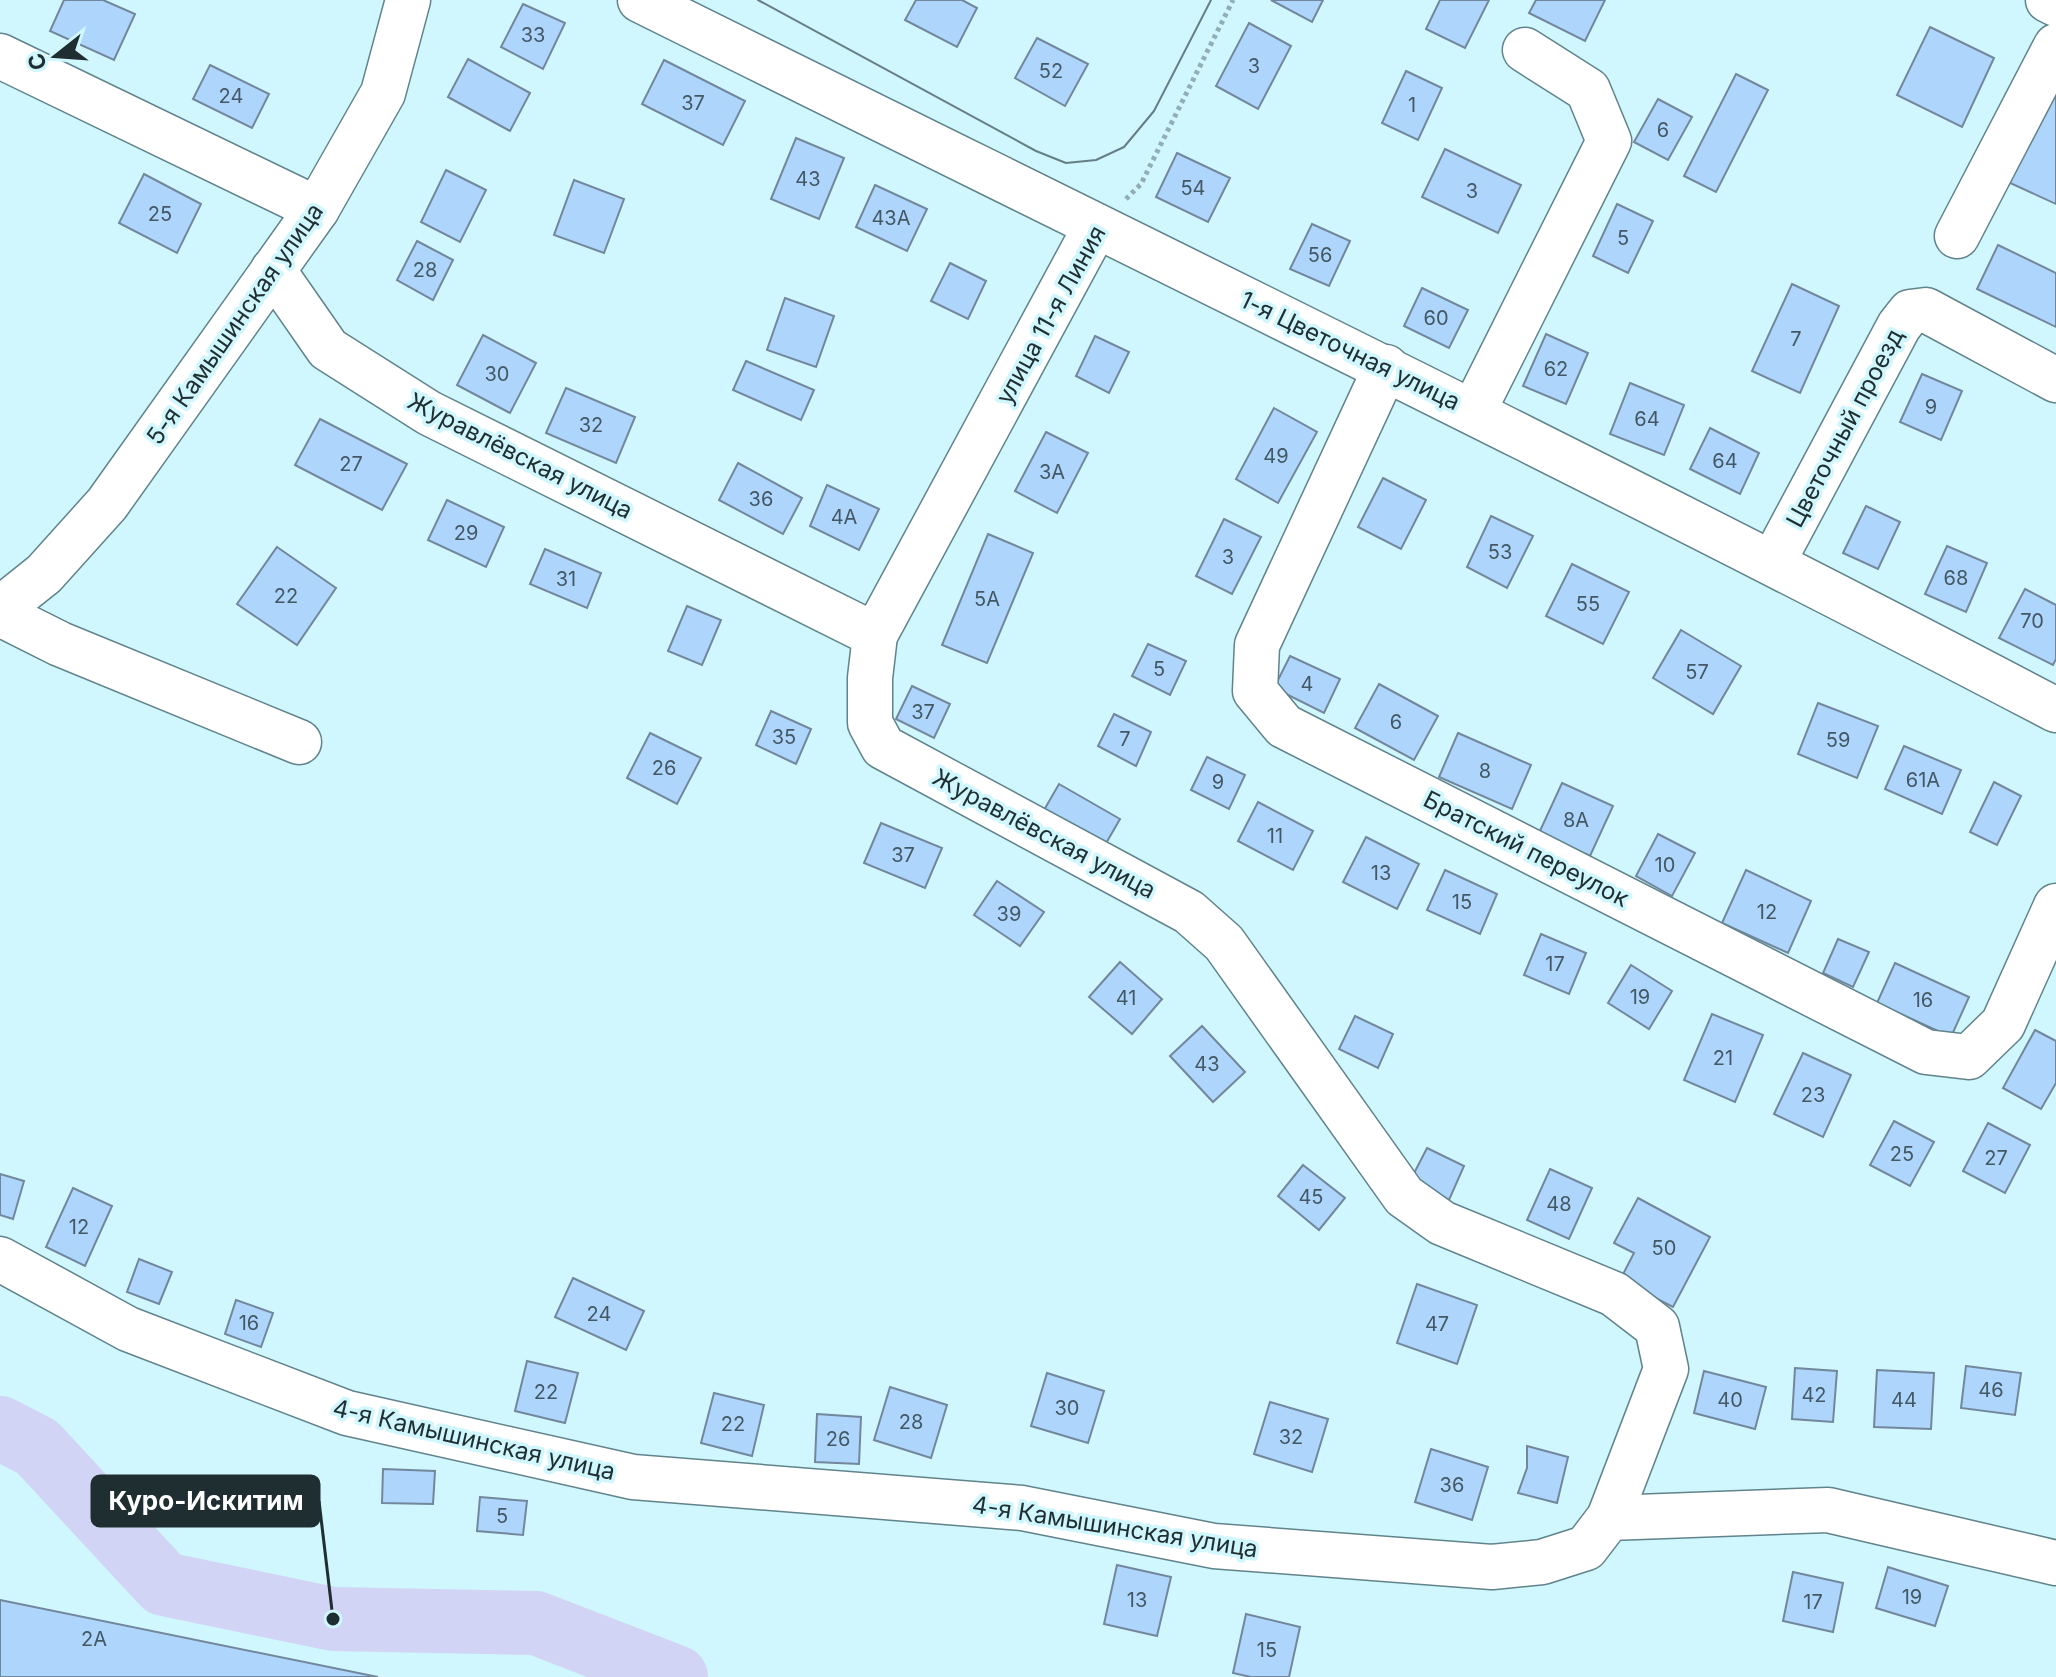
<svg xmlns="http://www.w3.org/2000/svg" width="2056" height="1677" font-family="Inter,sans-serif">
	<rect width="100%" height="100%" fill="#d0f6fe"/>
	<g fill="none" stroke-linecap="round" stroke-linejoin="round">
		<polyline stroke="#d1d4f4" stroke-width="64" points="0,1428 37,1447 164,1584 333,1619 536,1623 676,1677"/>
	</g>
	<g fill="#aed6fc" stroke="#72879c" stroke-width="2">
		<polygon points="64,0 103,0 135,14 114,60 50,31"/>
		<polygon points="916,0 962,0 977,8 957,47 905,20"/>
		<polygon points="1271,0 1323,0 1312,22"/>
		<polygon points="1440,0 1489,0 1465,48 1426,29"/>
		<polygon points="1536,0 1605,0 1585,41 1529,13"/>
		<polygon points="523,4 565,23 543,69 501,47"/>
		<polygon points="1249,23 1291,46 1258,109 1216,86"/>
		<polygon points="1930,27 1994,58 1962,127 1897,95"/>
		<polygon points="1037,38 1088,64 1065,106 1015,78"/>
		<polygon points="468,59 530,93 510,131 448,97"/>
		<polygon points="664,60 745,101 723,145 642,104"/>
		<polygon points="210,65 269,94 252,128 193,99"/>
		<polygon points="1406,71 1442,88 1418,140 1382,123"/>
		<polygon points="1736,74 1768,90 1716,192 1684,176"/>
		<polygon points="2056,77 2056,204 2008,182"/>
		<polygon points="1658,99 1692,117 1668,160 1634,142"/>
		<polygon points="796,138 844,158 819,219 771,199"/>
		<polygon points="1445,149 1521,185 1498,233 1422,197"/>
		<polygon points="1177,153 1230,178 1208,222 1156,197"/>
		<polygon points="446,170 486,190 460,242 421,222"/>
		<polygon points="144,174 201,204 177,253 119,223"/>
		<polygon points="574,180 624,199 604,253 554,235"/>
		<polygon points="875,185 927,209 907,251 856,227"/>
		<polygon points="1617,204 1653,221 1628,273 1593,256"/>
		<polygon points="1312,224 1350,241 1329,286 1290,269"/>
		<polygon points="417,241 453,260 433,300 397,280"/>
		<polygon points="1998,245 2056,273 2056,327 1977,289"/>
		<polygon points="950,263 986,281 968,319 931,301"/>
		<polygon points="1792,284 1839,306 1800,393 1752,371"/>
		<polygon points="1422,288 1468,310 1449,348 1404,326"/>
		<polygon points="785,298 834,316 816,367 767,350"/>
		<polygon points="1546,334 1588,353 1566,404 1523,386"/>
		<polygon points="483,335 536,363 510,413 457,385"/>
		<polygon points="1095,336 1129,352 1109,393 1076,376"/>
		<polygon points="746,361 814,390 801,420 733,390"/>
		<polygon points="1922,374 1962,391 1941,440 1900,422"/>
		<polygon points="1630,383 1684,405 1664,455 1610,434"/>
		<polygon points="566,388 635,417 616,463 546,433"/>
		<polygon points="1274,408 1317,432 1278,503 1236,479"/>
		<polygon points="320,419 407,464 382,510 295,465"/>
		<polygon points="1710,428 1759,453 1740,494 1690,469"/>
		<polygon points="1046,432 1088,453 1057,513 1015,491"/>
		<polygon points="738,463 802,498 783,534 719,500"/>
		<polygon points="1383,478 1426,500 1401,549 1358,527"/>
		<polygon points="827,485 879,509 859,550 810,526"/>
		<polygon points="447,500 504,527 486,567 428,540"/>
		<polygon points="1866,506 1900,522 1878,569 1843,553"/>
		<polygon points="1491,516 1533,536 1507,588 1467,567"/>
		<polygon points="1224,519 1261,537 1232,594 1196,576"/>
		<polygon points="988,534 1033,553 987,663 942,645"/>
		<polygon points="1947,546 1987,563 1966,612 1925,594"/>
		<polygon points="277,547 336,588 297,645 237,604"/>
		<polygon points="545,549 601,573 587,608 530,584"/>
		<polygon points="1572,564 1629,592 1603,644 1546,616"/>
		<polygon points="2025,589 2056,605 2056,659 2053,665 1999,638"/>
		<polygon points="687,606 721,620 702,665 668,651"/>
		<polygon points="1681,630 1741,666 1713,714 1653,678"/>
		<polygon points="1148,644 1186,661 1170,695 1132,676"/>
		<polygon points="1290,656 1340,679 1324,713 1274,688"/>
		<polygon points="1379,684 1438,716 1414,760 1355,728"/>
		<polygon points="912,686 950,704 934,738 896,719"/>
		<polygon points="1818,703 1878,726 1857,778 1798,754"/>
		<polygon points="771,711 811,729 796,764 756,745"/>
		<polygon points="1114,714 1151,732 1136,766 1098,746"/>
		<polygon points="650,733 701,758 677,804 627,778"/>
		<polygon points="1458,733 1531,765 1512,809 1439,777"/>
		<polygon points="1904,746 1961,770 1942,814 1885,789"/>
		<polygon points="1207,757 1245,775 1229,809 1191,790"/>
		<polygon points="1994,782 2021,796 1997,845 1970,832"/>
		<polygon points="1562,783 1613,806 1590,856 1539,833"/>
		<polygon points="1059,784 1120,819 1097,859 1036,824"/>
		<polygon points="1258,802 1313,831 1293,870 1238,841"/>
		<polygon points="881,823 942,848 925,888 864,863"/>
		<polygon points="1658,834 1695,853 1672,896 1636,876"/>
		<polygon points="1366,837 1419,864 1397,909 1343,882"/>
		<polygon points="1445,870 1497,894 1480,934 1427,910"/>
		<polygon points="1746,870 1811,901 1788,953 1722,923"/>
		<polygon points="997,881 1044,912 1020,946 974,915"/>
		<polygon points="1541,934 1586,953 1569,994 1524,975"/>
		<polygon points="1838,939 1869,952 1853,987 1823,973"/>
		<polygon points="1120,962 1162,999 1132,1034 1089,997"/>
		<polygon points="1895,963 1969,997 1951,1037 1877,1003"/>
		<polygon points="1631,965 1672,991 1649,1029 1608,1003"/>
		<polygon points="1712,1014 1763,1035 1735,1102 1684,1080"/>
		<polygon points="1355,1016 1393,1034 1378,1068 1339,1049"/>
		<polygon points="1202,1026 1245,1072 1213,1102 1170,1056"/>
		<polygon points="2035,1030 2056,1041 2056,1083 2041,1109 2003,1088"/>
		<polygon points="1803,1053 1851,1075 1823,1137 1774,1114"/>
		<polygon points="1894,1121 1934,1142 1910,1186 1870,1165"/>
		<polygon points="1988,1123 2030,1145 2005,1193 1963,1171"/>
		<polygon points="1427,1148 1464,1166 1449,1200 1410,1181"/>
		<polygon points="1303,1165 1345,1198 1319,1230 1278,1196"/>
		<polygon points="1550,1169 1592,1188 1569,1239 1527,1220"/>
		<polygon points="0,1174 24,1181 13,1219 0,1215"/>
		<polygon points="73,1188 112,1206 85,1266 46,1247"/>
		<polygon points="1638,1198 1710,1237 1673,1307 1620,1280 1634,1253 1614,1243"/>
		<polygon points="139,1259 172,1272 159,1304 127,1292"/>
		<polygon points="573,1278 644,1311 626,1350 555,1317"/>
		<polygon points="1417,1284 1477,1305 1457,1364 1397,1343"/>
		<polygon points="236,1300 273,1313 261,1347 225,1334"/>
		<polygon points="527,1361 578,1373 565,1423 515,1411"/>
		<polygon points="1966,1366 2021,1373 2015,1415 1961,1408"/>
		<polygon points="1795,1368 1837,1371 1833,1422 1792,1419"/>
		<polygon points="1877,1370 1934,1373 1931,1429 1874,1427"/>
		<polygon points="1704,1371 1766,1387 1755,1429 1694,1413"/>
		<polygon points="1047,1373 1104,1391 1088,1443 1031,1426"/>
		<polygon points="890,1387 947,1405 931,1458 874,1440"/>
		<polygon points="714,1393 764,1405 752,1456 701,1443"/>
		<polygon points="1270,1402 1328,1419 1312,1472 1254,1454"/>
		<polygon points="817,1414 861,1417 859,1464 815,1462"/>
		<polygon points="1527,1446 1568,1457 1557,1503 1518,1493 1527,1468"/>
		<polygon points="1431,1449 1488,1467 1472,1520 1415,1502"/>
		<polygon points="383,1469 435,1471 433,1504 382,1503"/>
		<polygon points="480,1497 527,1501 523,1535 477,1531"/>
		<polygon points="1117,1565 1171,1577 1157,1636 1104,1624"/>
		<polygon points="1888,1567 1948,1586 1935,1626 1876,1608"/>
		<polygon points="1793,1572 1843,1583 1833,1632 1783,1621"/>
		<polygon points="0,1600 378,1677 0,1677"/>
		<polygon points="1246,1614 1300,1627 1289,1677 1251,1677 1233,1673"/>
	</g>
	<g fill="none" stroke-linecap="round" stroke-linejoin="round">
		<g stroke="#61838b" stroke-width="47">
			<g id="minor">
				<path d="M 640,0 C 1113,235 1588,465 2056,710"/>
				<polyline points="2048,0 2056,4"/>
				<polyline points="0,56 317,209"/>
				<polyline points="1957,236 2056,46"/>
				<polyline points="273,270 328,349 429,413 875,635 870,678 870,723 883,747 1189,912 1224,943 1404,1196 1442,1223 1614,1294 1657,1327 1666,1369 1609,1518"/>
				<polyline points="1386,367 1257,645 1255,691 1284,726 1926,1052 1969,1057 2003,1024 2056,906"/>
				<polyline points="1473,412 1609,141 1588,90 1525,50"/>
				<polyline points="1773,562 1899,326 1910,312 1926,310 2056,380"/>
				<polyline points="0,609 44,574 107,504 317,209 383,93 408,0"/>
				<polyline points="0,614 60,644 299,742"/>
				<polyline points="875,635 1096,226"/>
				<polyline points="0,1259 128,1329 347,1413 633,1477 1022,1508 1214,1546 1492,1567 1542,1562 1586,1548 1609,1518 1828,1510 2056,1563"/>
			</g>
		</g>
		<polyline stroke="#90aeb4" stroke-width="5" stroke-dasharray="4 4" stroke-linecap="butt" points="1126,199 1141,184 1233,0"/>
		<use href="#minor" stroke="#fff" stroke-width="44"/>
		<polyline stroke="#667f84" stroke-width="2" points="758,0 1036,151 1066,163 1096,160 1124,147 1154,111 1211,0"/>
	</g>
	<g text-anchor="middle" stroke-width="7" stroke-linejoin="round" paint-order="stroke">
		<g font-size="20" fill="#435864">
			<text x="533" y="42">33</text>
			<text x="1254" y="73">3</text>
			<text x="1051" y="78">52</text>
			<text x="231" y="103">24</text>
			<text x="693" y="110">37</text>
			<text x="1412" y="112">1</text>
			<text x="1663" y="137">6</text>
			<text x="808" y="186">43</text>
			<text x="1193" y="195">54</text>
			<text x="1472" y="198">3</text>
			<text x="160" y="221">25</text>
			<text x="891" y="225">43А</text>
			<text x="1623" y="245">5</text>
			<text x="1320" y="262">56</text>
			<text x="425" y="277">28</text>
			<text x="1436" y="325">60</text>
			<text x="1796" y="346">7</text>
			<text x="1556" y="376">62</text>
			<text x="497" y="381">30</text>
			<text x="1931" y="414">9</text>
			<text x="1647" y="426">64</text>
			<text x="591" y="432">32</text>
			<text x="1276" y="463">49</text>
			<text x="1725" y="468">64</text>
			<text x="351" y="471">27</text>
			<text x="1052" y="479">3А</text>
			<text x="761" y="506">36</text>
			<text x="844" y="524">4А</text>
			<text x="466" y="540">29</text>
			<text x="1500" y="559">53</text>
			<text x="1228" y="564">3</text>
			<text x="1956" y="585">68</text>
			<text x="566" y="586">31</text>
			<text x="286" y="603">22</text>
			<text x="987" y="606">5А</text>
			<text x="1588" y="611">55</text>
			<text x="2032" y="628">70</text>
			<text x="1159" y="676">5</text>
			<text x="1697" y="679">57</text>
			<text x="1307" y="691">4</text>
			<text x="923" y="719">37</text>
			<text x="1396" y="729">6</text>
			<text x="784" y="744">35</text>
			<text x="1125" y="746">7</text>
			<text x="1838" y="747">59</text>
			<text x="664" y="775">26</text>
			<text x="1485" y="778">8</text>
			<text x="1923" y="787">61А</text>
			<text x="1218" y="789">9</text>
			<text x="1576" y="827">8А</text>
			<text x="1275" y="843">11</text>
			<text x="903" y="862">37</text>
			<text x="1665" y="872">10</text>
			<text x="1381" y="880">13</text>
			<text x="1462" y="909">15</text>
			<text x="1767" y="919">12</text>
			<text x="1009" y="921">39</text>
			<text x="1555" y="971">17</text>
			<text x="1640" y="1004">19</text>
			<text x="1126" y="1005">41</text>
			<text x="1923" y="1007">16</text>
			<text x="1723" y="1065">21</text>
			<text x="1207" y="1071">43</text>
			<text x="1813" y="1102">23</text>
			<text x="1902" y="1161">25</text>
			<text x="1996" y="1165">27</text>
			<text x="1311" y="1204">45</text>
			<text x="1559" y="1211">48</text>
			<text x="79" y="1234">12</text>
			<text x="1664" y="1255">50</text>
			<text x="599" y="1321">24</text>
			<text x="249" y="1330">16</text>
			<text x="1437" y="1331">47</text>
			<text x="1991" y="1397">46</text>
			<text x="546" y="1399">22</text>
			<text x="1814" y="1402">42</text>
			<text x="1730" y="1407">40</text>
			<text x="1904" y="1407">44</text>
			<text x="1067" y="1415">30</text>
			<text x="911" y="1429">28</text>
			<text x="733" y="1431">22</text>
			<text x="1291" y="1444">32</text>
			<text x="838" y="1446">26</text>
			<text x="1452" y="1492">36</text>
			<text x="502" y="1523">5</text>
			<text x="1912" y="1604">19</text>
			<text x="1137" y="1607">13</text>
			<text x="1813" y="1609">17</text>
			<text x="94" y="1646">2А</text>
			<text x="1267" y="1657">15</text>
		</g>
		<g font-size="24" fill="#1f2e31" stroke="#d0f6fe">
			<text transform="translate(1051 315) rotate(-61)" y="8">улица 11-я Линия</text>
			<text transform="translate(235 324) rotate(-55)" y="8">5-я Камышинская улица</text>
			<text transform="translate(1350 351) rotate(26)" y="8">1-я Цветочная улица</text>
			<text transform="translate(1845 428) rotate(-62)" y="8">Цветочный проезд</text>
			<text transform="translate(520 456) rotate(27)" y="8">Журавлёвская улица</text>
			<text transform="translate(1044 834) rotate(28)" y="8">Журавлёвская улица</text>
			<text transform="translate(1526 849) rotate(27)" y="8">Братский переулок</text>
			<text transform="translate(474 1440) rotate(13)" y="8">4-я Камышинская улица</text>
			<text transform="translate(1115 1527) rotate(9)" y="8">4-я Камышинская улица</text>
		</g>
	</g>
	<path fill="none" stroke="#1f2e31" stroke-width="3" d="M333 1619L319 1501"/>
	<circle fill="#1f2e31" stroke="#d0f6fe" stroke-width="3" cx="333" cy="1619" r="8"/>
	<rect fill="#1f2e31" stroke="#1f2e31" stroke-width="3" x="92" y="1476" width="227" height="50" rx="8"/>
	<g font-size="26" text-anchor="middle" font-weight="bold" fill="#fff">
		<text x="206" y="1510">Куро-Искитим</text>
	</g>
	<g transform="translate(56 56) rotate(253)" stroke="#d0f6fe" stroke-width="6" paint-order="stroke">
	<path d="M0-6L14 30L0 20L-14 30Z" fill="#1f2e31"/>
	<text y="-12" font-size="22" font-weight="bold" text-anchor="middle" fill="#1f2e31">С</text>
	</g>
</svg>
